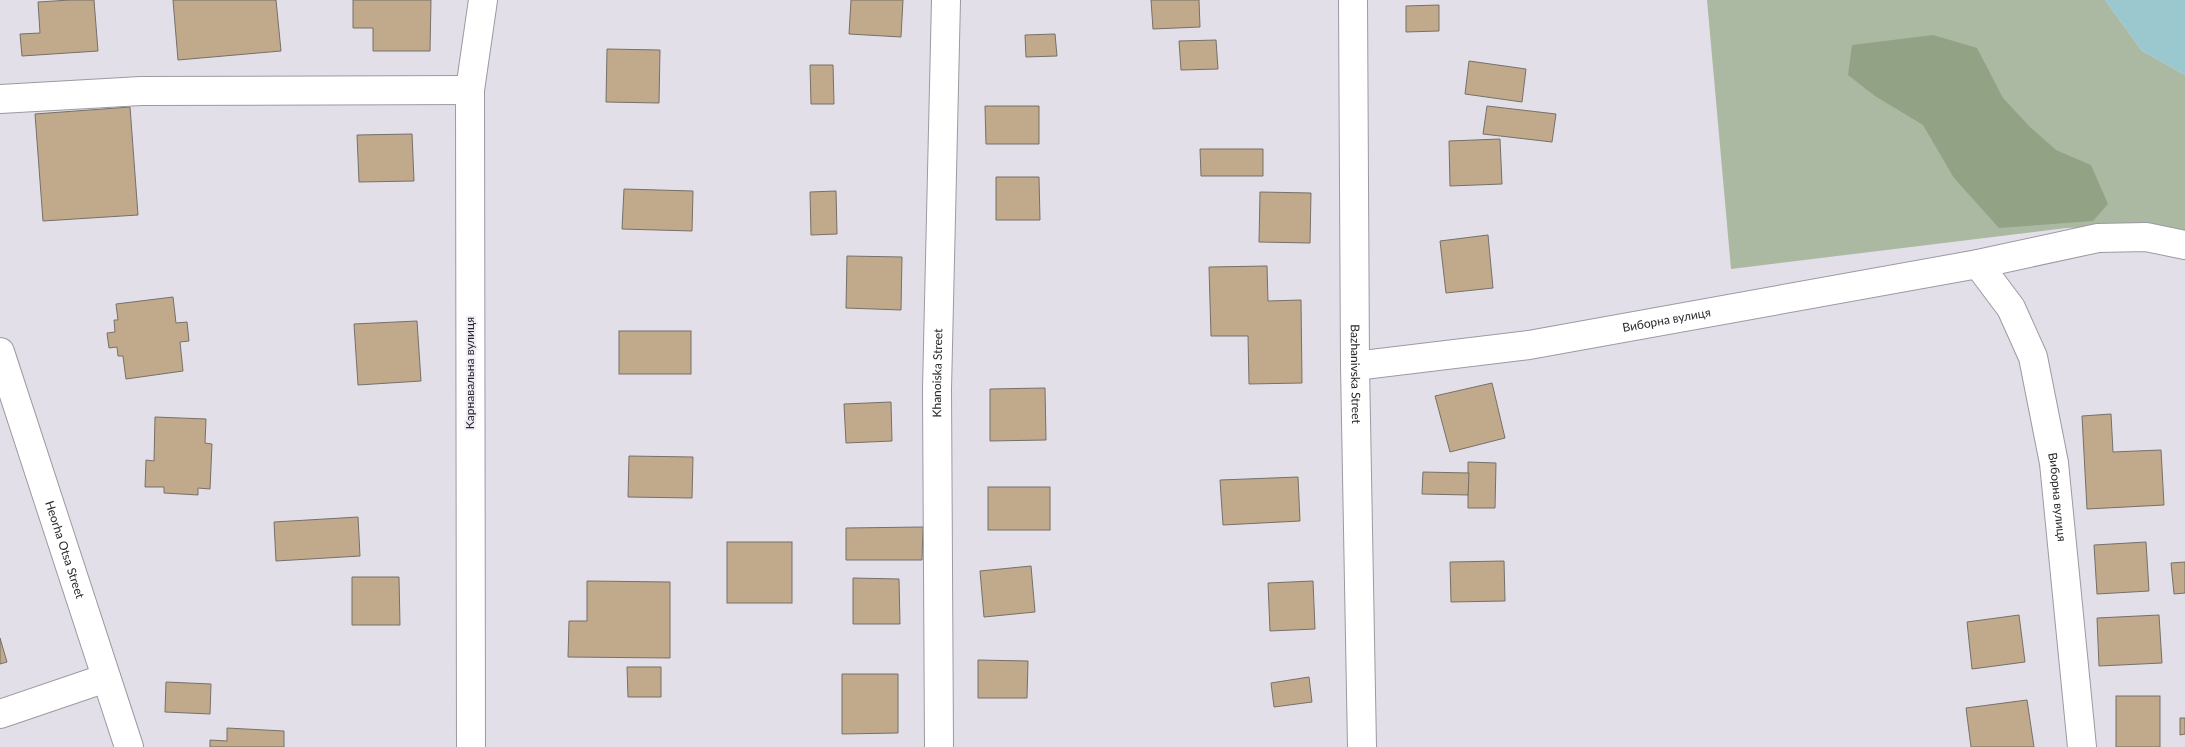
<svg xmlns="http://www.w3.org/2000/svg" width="2185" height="747" font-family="Lato,sans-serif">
	<rect width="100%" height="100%" fill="#e3dfe8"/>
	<polygon fill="#abb9a2" points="1707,0 2105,0 2142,51 2185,75 2185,234 2157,225 2066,228 1731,269"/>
	<polygon fill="#91a384" points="1933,35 1977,48 2003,98 2030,127 2056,150 2091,165 2108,204 2093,221 1999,228 1954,178 1923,125 1875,96 1848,75 1852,45"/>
	<polygon fill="#9bc8ce" points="2105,0 2185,0 2185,75 2142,51"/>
	<g fill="#c1a98c" stroke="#767069">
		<polygon points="70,0 94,0 98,51 22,56 20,34 40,33 38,2"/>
		<polygon points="173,0 276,0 281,51 178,60"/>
		<polygon points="353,0 431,0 430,51 373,51 373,28 353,28"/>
		<polygon points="851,0 903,0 901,37 849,34"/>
		<polygon points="1151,0 1199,0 1200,27 1153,29"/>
		<polygon points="1439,5 1439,31 1406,32 1406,6"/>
		<polygon points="1055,34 1057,56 1026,57 1025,35"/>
		<polygon points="1216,40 1218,69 1181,70 1179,41"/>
		<polygon points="607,49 660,50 659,103 606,102"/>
		<polygon points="1469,61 1526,69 1522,102 1465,94"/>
		<polygon points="810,65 833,65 834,104 811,104"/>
		<polygon points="985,106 1039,106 1039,144 986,144"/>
		<polygon points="1487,106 1556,114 1552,142 1483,134"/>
		<polygon points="130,107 138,215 43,221 35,114"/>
		<polygon points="412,134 414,181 359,182 357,135"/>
		<polygon points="1500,139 1502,184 1450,186 1449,141"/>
		<polygon points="1200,149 1263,149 1263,176 1201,176"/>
		<polygon points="996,177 1039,177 1040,220 996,220"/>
		<polygon points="624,189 693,191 692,231 622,229"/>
		<polygon points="836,191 837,234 811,235 810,192"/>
		<polygon points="1260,192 1311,193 1310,243 1259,242"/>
		<polygon points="1488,235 1493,288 1446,293 1440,241"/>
		<polygon points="847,256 902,257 901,310 846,308"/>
		<polygon points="1267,266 1268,301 1301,300 1302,383 1249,384 1248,336 1211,336 1209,267"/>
		<polygon points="173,297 176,323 187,322 189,341 180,342 183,371 126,379 123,356 118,356 117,347 109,348 107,333 115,332 114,320 118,320 116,304"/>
		<polygon points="417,321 421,381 358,385 354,324"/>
		<rect x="619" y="331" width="72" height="43"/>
		<polygon points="1492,383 1505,438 1450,452 1435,396"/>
		<polygon points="1045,388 1046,440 990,441 990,389"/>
		<polygon points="891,402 892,441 846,443 844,404"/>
		<polygon points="2111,414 2113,452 2161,450 2164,505 2087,509 2082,416"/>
		<polygon points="155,417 206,419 205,443 212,444 210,489 198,488 198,495 164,493 164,487 145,487 146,460 154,461"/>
		<polygon points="629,456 693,457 692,498 628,497"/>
		<polygon points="1468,462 1496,463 1495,508 1468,508"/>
		<polygon points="1423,472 1469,473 1468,495 1422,494"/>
		<polygon points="1298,477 1300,521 1223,525 1220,480"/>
		<rect x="988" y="487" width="62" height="43"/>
		<polygon points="358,517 360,556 276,561 274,522"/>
		<polygon points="923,527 922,560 846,560 846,528"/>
		<rect x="727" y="542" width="65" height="61"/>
		<polygon points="2146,542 2149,591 2097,594 2094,545"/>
		<polygon points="1504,561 1505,601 1451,602 1450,562"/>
		<polygon points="2185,562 2185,593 2174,594 2171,563"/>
		<polygon points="1031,566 1035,612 984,617 980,571"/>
		<polygon points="352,577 399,577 400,625 352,625"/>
		<polygon points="853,578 899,579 900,624 853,624"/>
		<polygon points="587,581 670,582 670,658 568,657 569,621 587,621"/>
		<polygon points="1313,581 1315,629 1270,631 1268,583"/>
		<polygon points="2019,615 2025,662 1972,669 1967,622"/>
		<polygon points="2159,615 2162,663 2099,666 2097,618"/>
		<polygon points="0,638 7,662 0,664"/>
		<polygon points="978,660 1028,661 1027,698 978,698"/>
		<polygon points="627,667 661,667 661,697 628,697"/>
		<polygon points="842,674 898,674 898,733 842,734"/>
		<polygon points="1309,677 1312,702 1274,707 1271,683"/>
		<polygon points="166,682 211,684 210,714 165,712"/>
		<rect x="2116" y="696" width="44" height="51"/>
		<polygon points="2027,700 2034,747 1971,747 1966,708"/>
		<polygon points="2180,718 2185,718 2185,734 2180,735"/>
		<polygon points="227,728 284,731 284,747 210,747 210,740 227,741"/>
	</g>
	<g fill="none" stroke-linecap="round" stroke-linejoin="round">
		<g stroke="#9d99a2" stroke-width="30">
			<g id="minor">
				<path id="s1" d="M 1353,0 L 1355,366 L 1362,747"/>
				<polyline points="0,99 141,91 470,90"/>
				<path id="s2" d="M 1978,264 L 2011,308 L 2033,357 L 2054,463 L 2082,747"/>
				<path id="s3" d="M 0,352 L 129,747"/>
				<path id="s4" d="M 1355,366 L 1529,345 L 1978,264 L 2098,238 L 2146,237 L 2185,245"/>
				<polyline points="0,714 106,678"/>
				<polyline points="471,747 470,90 483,0"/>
				<path id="s5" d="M 939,747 L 937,389 L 946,0"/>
			</g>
		</g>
		<use href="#minor" stroke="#fff" stroke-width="28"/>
	</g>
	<g text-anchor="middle" stroke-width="4" stroke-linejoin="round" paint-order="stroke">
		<g font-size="12" fill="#28272a" stroke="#f0ecf6">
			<text dy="4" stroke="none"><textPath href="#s4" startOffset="315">Виборна вулиця</textPath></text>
			<text transform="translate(470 373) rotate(-90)" y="4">Карнавальна вулиця</text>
			<text dy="4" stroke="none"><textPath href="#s5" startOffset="374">Khanoiska Street</textPath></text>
			<text dy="4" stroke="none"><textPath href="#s1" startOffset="374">Bazhanivska Street</textPath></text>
			<text dy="4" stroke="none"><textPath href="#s2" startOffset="251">Виборна вулиця</textPath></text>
			<text dy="4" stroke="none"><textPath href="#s3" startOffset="208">Heorha Otsa Street</textPath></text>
		</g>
	</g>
</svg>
